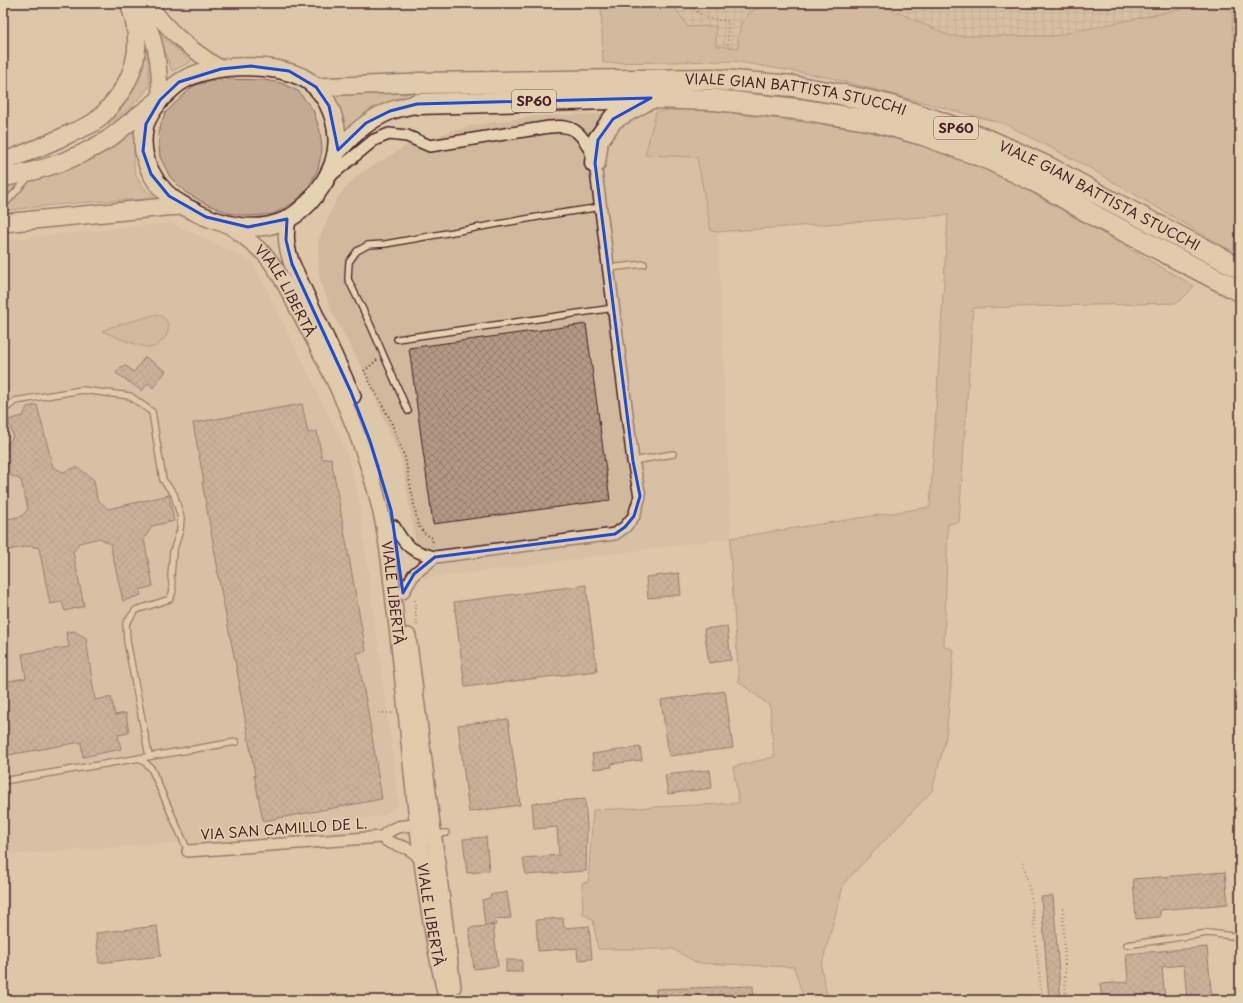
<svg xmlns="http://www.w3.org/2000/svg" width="1243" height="1003" font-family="'Playpen Sans',sans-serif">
	<defs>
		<pattern id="industrial-grid" width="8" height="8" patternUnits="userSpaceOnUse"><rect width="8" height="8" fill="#d0b99d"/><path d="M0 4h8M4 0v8" fill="none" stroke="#ab9680"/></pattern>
		<pattern id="building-cross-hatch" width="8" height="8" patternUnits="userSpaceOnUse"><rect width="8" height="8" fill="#b39884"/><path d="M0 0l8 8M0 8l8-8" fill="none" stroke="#947b6c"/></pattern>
	</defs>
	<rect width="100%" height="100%" fill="#dcc7a8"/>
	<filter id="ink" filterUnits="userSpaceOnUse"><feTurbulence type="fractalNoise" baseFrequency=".025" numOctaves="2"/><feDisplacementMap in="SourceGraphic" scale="8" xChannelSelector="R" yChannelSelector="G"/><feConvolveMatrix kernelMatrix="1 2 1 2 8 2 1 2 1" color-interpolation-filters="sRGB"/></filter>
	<g filter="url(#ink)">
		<g fill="#d0b99d">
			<polygon points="656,112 645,155 697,157 711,231 718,232 731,538 422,579 402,461 365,373 333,314 319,277 318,242 337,198 358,175 406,146 469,126 537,116"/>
			<polygon points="172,223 253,262 345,448 357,490 399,804 384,815 244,838 3,855 3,240"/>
		</g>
		<g fill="url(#industrial-grid)">
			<polygon points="672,3 800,3 768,5 738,36 738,48 716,46 688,27"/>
			<polygon points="877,3 1210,3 1054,36 950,36"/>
		</g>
		<g fill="#c3ab93" stroke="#86655f">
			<polygon points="601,3 672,3 688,27 716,26 716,46 738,48 738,36 742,22 753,10 768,5 800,3 877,3 950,36 1054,36 1210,3 1232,3 1233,40 1240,39 1240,251 1226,248 1088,167 1005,124 827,77 733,61 603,63"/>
			<polygon points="158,33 191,62 172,71"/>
			<polygon points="145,54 149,60 149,87 140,98 117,118 96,132 123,107 139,75"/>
			<polygon points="226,79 264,80 281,83 298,91 313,110 320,131 322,149 318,169 307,190 293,203 273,214 250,216 229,213 206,204 185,192 170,177 160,157 158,133 165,113 193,86 207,82"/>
			<polygon points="410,93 370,109 345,130 333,95"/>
			<polygon points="693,108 863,130 933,149 1006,178 1194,286 1186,295 1177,303 973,308 959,522 948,524 944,646 954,650 946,737 932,791 844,883 821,967 828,1000 804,1000 794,967 697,963 673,949 598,949 593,920 583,914 582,883 588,882 593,810 739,803 733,767 774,757 770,706 739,682 730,553 731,538 930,507 948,215 718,232 711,231 697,157 645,155 656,112"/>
			<path d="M 136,130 C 134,147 130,168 140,183 C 144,189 151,194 156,199 C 105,200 54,204 3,211 L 3,187 L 42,178 L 97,155 Z"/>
			<path d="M 157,314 C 173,320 171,335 159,343 C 157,345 156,346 154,347 C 143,350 113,335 102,331 L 111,327 Z"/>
		</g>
		<g fill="url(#building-cross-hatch)" stroke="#4a1f2b">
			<polygon points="586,324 610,500 433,524 409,348"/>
			<polygon points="145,357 166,371 153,388 148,383 142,391 116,373 121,367 126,366 134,372"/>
			<polygon points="302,404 308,433 317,431 322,459 331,458 366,651 357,653 368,712 382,799 263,821 254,775 255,775 239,686 240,686 217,571 218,570 202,482 204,482 193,423"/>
			<polygon points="37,405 53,467 63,472 77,467 94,480 97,499 108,509 169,495 174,521 152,526 144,539 153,586 140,590 141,595 123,601 110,544 100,538 79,543 73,552 84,606 65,611 62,602 50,604 39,548 30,546 3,551 3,520 22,516 28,509 21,480 10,475 3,476 3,445 9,443 13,436 8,420 23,416 27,407"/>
			<polygon points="679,573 681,595 648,598 646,577"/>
			<polygon points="586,585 597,671 465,687 454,602"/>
			<polygon points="727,626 731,660 709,663 704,629"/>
			<polygon points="74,631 86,638 95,700 111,697 115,715 126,713 129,733 118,735 121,749 83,757 81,742 3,756 3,706 5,705 3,693 3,682 26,678 22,654 69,647 66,632"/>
			<polygon points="725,691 733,748 669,756 661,700"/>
			<polygon points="508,719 520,805 469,812 458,725"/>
			<polygon points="640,747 642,760 611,764 612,767 594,769 592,754"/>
			<polygon points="710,770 712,788 668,794 665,775"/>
			<polygon points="585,799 587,825 586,871 526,875 523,858 559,855 557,827 534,829 532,803"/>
			<polygon points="486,837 489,871 467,873 463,839"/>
			<polygon points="1225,872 1228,904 1160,910 1160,917 1136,919 1133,879"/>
			<polygon points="507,892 511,918 495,919 496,925 493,925 498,966 474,969 469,928 493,925 485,925 482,900 490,898 490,895"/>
			<polygon points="1053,896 1061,1000 1049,1000 1041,897"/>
			<polygon points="563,918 564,928 589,926 592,959 578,960 577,948 538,951 536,920"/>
			<polygon points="157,926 161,956 99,963 96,933"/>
			<polygon points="1207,947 1212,1000 1187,1000 1184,965 1162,967 1165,1000 1102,1000 1100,984 1128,982 1126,954"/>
			<rect x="506" y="960" width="16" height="12"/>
			<polygon points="753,986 754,1000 656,1000 656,989"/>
		</g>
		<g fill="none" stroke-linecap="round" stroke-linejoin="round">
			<g stroke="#4a1f2b" stroke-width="8">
				<g id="lane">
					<polyline points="3,206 28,178"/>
					<polyline points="609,268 644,264"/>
					<polyline points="397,339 614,308"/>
					<polyline points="3,411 15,401 82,390 130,396 152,412 163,480 174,494 181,518 180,530 173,552 171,576 173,591 170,599 136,610 126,623 127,641 149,756"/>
					<polyline points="408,411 370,324 348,279 349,262 357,251 368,245 385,244 549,215 601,207"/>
					<polyline points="633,461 673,454"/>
					<polyline points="140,758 151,768 188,851"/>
					<polyline points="3,781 236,742"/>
					<polyline points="434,834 446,833"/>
					<polyline points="1127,945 1208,933 1240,937"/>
				</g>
			</g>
			<g stroke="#4a1f2b" stroke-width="14">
				<g id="street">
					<path d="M 329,177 L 374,140 L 389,134 L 407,136 L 430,146 L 549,127 C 554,127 560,126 565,127 C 582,129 590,149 595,163 L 633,461 L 640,496 L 634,516 L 625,527 L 615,534 L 435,557 C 413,552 405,547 394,526"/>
					<polyline points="403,593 414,574 435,557"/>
					<path d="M 382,837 C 395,850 410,841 422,863"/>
					<path d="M 382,837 C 395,825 401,826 418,825"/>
					<polyline points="188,851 382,837"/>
				</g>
			</g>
			<g stroke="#4a1f2b" stroke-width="18">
				<g id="secondary">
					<path d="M 137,3 C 156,34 160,63 160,100"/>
					<path d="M 149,3 C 168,33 192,50 221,69"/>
					<path d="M 288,219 C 285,237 286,247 292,264 L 353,396"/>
					<path id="s1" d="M 229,225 C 242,235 256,245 267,257 C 277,269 284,282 291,296 C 298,310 306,325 314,340 C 343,395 369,456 382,517 C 390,553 392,591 397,627 C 412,752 417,878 447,1000"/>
					<polyline points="408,636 453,987"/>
				</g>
			</g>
			<g stroke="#4a1f2b" stroke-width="20">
				<g id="primary">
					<polyline points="316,87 417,83"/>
					<path d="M 336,153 C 352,135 367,120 390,111 C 398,108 408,106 417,104"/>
					<path d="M 3,162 C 26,153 49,144 71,133 C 78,130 86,127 93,123 C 102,117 110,107 117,98 C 139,68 142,39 129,3"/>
					<path d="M 3,178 C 42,170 73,161 107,140 C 115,135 122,128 130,122 C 140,114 150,107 160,99 C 167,94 172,87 180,82 C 209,63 270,62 302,77 C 324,88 336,114 337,138 C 338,157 331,172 321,187 C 313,199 300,213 286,220 C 257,234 225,226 197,213 C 193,210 188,209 184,206 C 155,191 137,157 145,125 C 148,115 154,108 160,100"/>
					<polyline points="3,223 165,207 183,206"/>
				</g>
			</g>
			<g stroke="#4a1f2b" stroke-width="23">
				<g id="highway">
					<path id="s2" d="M 417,83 L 711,79 L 793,86 L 840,94 L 888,105 L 940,122 L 993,142 L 1050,168 L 1105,198 L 1240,268"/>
					<polyline points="417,104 651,98 715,100 805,110 873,121 926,136 986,158 1042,185 1097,217 1220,281 1240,291"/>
					<polyline points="595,163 598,140 613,119 647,100"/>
				</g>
			</g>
			<g stroke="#4a1f2b" stroke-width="2" stroke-dasharray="1 3" stroke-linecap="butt">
				<path d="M 688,3 C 702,18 708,19 728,21 L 728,47"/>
				<polyline points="377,360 364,371 390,419 405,458 418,525 424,533 432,538 433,545"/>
				<polyline points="415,596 415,608 417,626"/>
				<polyline points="379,713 393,713"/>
				<polyline points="1023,862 1031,896 1042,1000"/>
				<polyline points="1063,908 1066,1000"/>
			</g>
			<use href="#lane" stroke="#e5d2b0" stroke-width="5.5"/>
			<use href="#street" stroke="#e5d2b0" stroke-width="11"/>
			<use href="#secondary" stroke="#e5d2b0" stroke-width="15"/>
			<use href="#primary" stroke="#e5d2b0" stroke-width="17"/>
			<use href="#highway" stroke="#e5d2b0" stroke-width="20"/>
		</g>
	</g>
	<path d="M0 0H1243V1003H0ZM 251,66 L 289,71 L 316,87 L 329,106 L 338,150 L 366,123 L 390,111 L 417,104 L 651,98 L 613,119 L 598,140 L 595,163 L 633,461 L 640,496 L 634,516 L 625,527 L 615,534 L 435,557 L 414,574 L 403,593 L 391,510 L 370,441 L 351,392 L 292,264 L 286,240 L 287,219 L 248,227 L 206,217 L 169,196 L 151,174 L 143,151 L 146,124 L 160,100 L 179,82 L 221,69 Z" fill="#dcc7a8" fill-opacity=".55" fill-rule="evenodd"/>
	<path fill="none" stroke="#1d4ed8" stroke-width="3" stroke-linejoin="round" d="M 251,66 L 289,71 L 316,87 L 329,106 L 338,150 L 366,123 L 390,111 L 417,104 L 651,98 L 613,119 L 598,140 L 595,163 L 633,461 L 640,496 L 634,516 L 625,527 L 615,534 L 435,557 L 414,574 L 403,593 L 391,510 L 370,441 L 351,392 L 292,264 L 286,240 L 287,219 L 248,227 L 206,217 L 169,196 L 151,174 L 143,151 L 146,124 L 160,100 L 179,82 L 221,69 Z"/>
	<g text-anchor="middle" stroke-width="3" stroke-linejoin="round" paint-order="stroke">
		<g fill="#e5d2b0" stroke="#785553" stroke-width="1">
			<rect x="512" y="90" width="44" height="22" rx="3"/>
			<rect x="934" y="117" width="44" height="22" rx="3"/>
		</g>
		<g font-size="13" font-weight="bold" fill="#4a1f2b">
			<text x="534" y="106">SP60</text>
			<text x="956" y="133">SP60</text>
		</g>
		<g font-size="14" fill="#4a1f2b" stroke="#e5d2b0">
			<text dy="5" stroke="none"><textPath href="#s2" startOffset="380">VIALE GIAN BATTISTA STUCCHI</textPath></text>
			<text dy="5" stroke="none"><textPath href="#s2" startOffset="704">VIALE GIAN BATTISTA STUCCHI</textPath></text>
			<text dy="5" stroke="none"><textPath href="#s1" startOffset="88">VIALE LIBERTÀ</textPath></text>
			<text dy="5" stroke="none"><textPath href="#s1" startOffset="412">VIALE LIBERTÀ</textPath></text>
			<text transform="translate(284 829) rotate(-4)" y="5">VIA SAN CAMILLO DE L.</text>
			<text dy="5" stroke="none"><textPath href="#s1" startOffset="736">VIALE LIBERTÀ</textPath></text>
		</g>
	</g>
	<rect width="1243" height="1003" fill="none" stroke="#e5d2b0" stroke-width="16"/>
	<rect x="8" y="8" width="1227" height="987" fill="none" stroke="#4a1f2b" stroke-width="1.5" filter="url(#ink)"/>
</svg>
